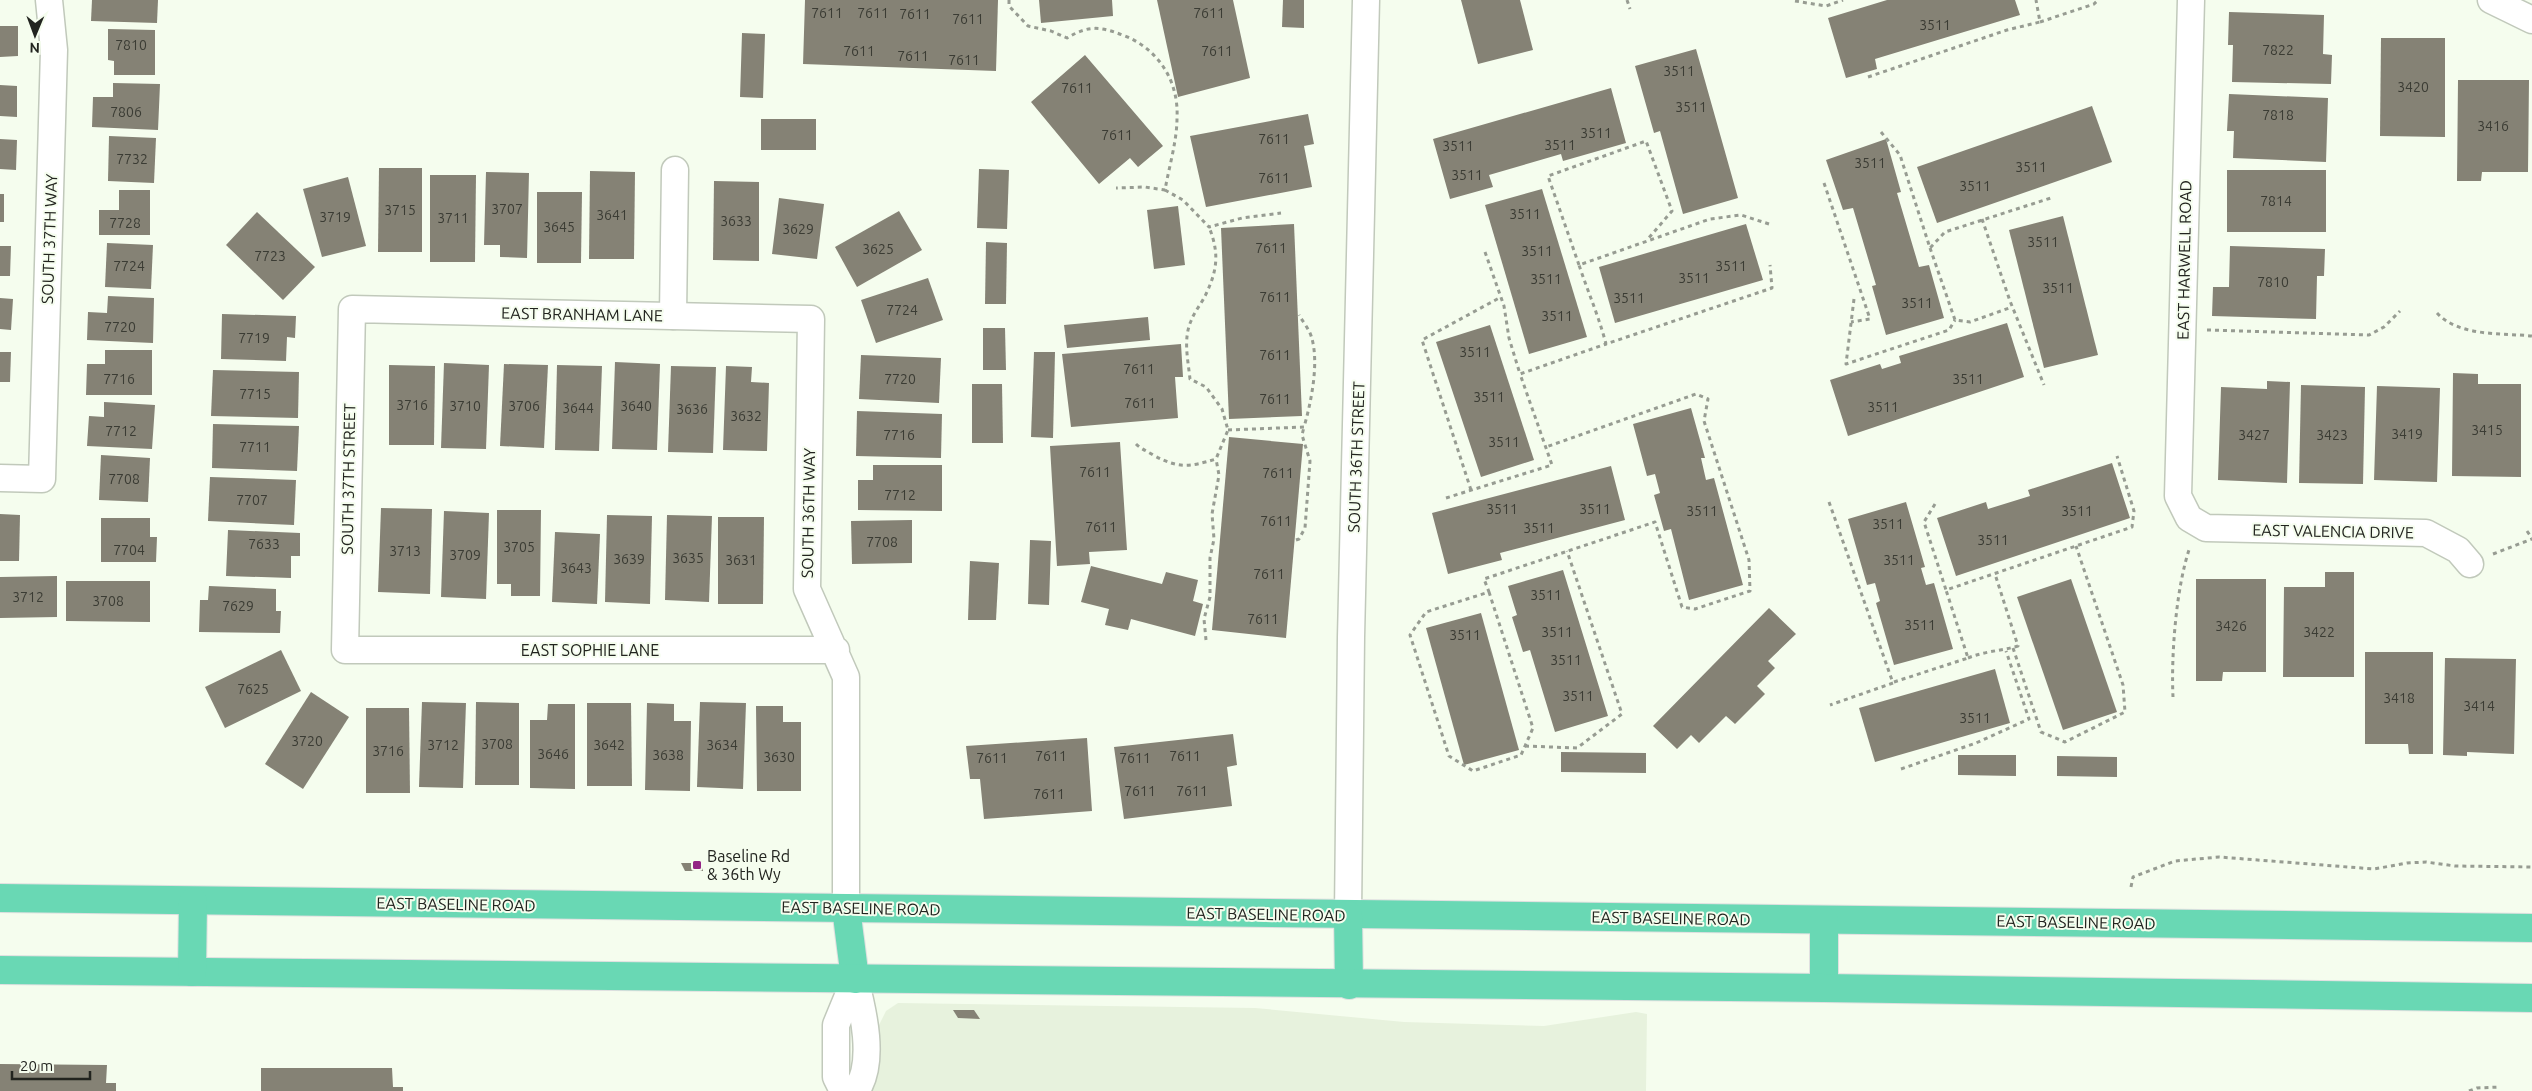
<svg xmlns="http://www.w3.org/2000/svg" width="2532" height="1091" font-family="Ubuntu,sans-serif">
	<rect width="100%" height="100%" fill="#f5fdee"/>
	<polygon fill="#e7f2dd" points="898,1003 1255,1008 1404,1022 1544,1026 1636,1012 1647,1014 1646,1091 872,1091 878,1027 886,1011"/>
	<g fill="#858275">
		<polygon points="92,0 158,0 157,23 91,21"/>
		<polygon points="805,0 998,0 996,71 803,64"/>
		<polygon points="1039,0 1112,0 1113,16 1041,23"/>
		<polygon points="1157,0 1233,0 1250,78 1178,97"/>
		<polygon points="1283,0 1304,0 1304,28 1282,27"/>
		<polygon points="1461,0 1520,0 1533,50 1478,64"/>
		<polygon points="1887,0 2015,0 2020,15 1875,59 1877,69 1846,78 1828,18"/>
		<polygon points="2229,12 2324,15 2323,54 2332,55 2331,84 2232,82 2233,45 2228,45"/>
		<polygon points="0,26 18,26 18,56 0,57"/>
		<polygon points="108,29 155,30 155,75 114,75 114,61 108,60"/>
		<polygon points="742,33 765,34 763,98 740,97"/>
		<polygon points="2381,38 2445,38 2445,137 2380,136"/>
		<polygon points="1696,49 1738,198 1683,214 1660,131 1654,133 1635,66"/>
		<polygon points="1085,55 1163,146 1138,167 1130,158 1099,184 1031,102"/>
		<polygon points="2458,80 2529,80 2528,172 2482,172 2481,181 2457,181"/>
		<polygon points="113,83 160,84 158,130 92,127 93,97 113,97"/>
		<polygon points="0,85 17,86 17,117 0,116"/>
		<polygon points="1611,88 1626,143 1563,161 1561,154 1489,175 1493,187 1450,199 1433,139"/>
		<polygon points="2229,94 2328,98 2326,162 2233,158 2234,131 2227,131"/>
		<polygon points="2092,106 2112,162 1937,223 1917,167"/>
		<polygon points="1308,114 1314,144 1304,146 1312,187 1206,207 1190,136"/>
		<rect x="761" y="119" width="55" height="31"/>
		<polygon points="109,136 156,138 154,183 108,181"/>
		<polygon points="0,139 17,140 16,170 0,169"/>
		<polygon points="1886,139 1901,192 1897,193 1919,267 1929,265 1944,318 1886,335 1872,286 1876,285 1853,208 1843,210 1826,160"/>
		<polygon points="379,168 422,168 422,252 378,252"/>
		<polygon points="979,169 1009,170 1007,229 977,228"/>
		<rect x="2227" y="170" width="99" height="62"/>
		<polygon points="590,171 635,172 634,259 589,259"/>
		<polygon points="486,172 529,173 527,258 500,257 500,245 484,245"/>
		<polygon points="430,175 476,175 475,262 430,262"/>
		<polygon points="348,177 366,246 322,257 303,189"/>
		<polygon points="714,181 759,182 759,261 713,260"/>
		<polygon points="1542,189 1587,337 1529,354 1485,205"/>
		<polygon points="119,190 150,190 150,235 99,235 99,210 119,210"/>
		<polygon points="537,192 582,192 581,263 537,263"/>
		<rect x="0" y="194" width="4" height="28"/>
		<polygon points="779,198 824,204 817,259 772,254"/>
		<polygon points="1178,206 1185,265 1154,269 1147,210"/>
		<polygon points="899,211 922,250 857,287 835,247"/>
		<polygon points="257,212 315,267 283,300 226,245"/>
		<polygon points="2063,216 2098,355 2044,368 2009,230"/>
		<polygon points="1294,224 1302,416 1229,419 1221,228"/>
		<polygon points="1746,224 1763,280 1615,323 1599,267"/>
		<polygon points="986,242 1007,243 1006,304 985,304"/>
		<polygon points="107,243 153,245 151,289 105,287"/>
		<polygon points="0,246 11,246 10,276 0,276"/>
		<polygon points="2230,246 2325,249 2324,276 2317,276 2316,319 2212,316 2213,287 2229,287"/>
		<polygon points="928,278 943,320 876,343 861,300"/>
		<polygon points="108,296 154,298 153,343 87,340 88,312 107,313"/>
		<polygon points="0,298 13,299 11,330 0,329"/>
		<polygon points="222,314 296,316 295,338 287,337 286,361 221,359"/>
		<polygon points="1148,317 1150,340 1067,348 1064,325"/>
		<polygon points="2007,323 2024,377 1848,436 1830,380 1880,364 1882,369 1901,363 1899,356"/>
		<polygon points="1490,325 1534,460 1481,477 1436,342"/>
		<polygon points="983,328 1005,328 1006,370 983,370"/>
		<polygon points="1181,344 1183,377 1175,377 1178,418 1071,427 1062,354"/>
		<polygon points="105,350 152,350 152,395 86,395 87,364 105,364"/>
		<polygon points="0,352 11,352 10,382 0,382"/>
		<polygon points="1034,352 1055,352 1053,438 1031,437"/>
		<polygon points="861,355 941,358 939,403 859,399"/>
		<polygon points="615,362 660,364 657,450 612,449"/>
		<polygon points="444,363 489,365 486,449 441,448"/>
		<polygon points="504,364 548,365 544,448 500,446"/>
		<polygon points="389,365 435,366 434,445 389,445"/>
		<polygon points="557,365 602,366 599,451 555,450"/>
		<polygon points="671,366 716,367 713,453 668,452"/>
		<polygon points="726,366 752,367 751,382 769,383 767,451 723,450"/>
		<polygon points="213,370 299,372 298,418 211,416"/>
		<polygon points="2453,373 2478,374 2478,384 2521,384 2521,477 2452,476"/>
		<polygon points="2267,381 2290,382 2287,483 2218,480 2221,387 2267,389"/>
		<polygon points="972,384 1002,384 1003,443 972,443"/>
		<polygon points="2301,385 2365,387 2363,484 2299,483"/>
		<polygon points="2377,386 2440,388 2437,482 2374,480"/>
		<polygon points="104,402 155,405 152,449 87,446 89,416 104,417"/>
		<polygon points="1691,408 1705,458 1701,458 1706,480 1714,478 1743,585 1689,600 1671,529 1664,531 1654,495 1660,493 1655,474 1647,476 1633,424"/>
		<polygon points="857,411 942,414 941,458 856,456"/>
		<polygon points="213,424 299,426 297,471 212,468"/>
		<polygon points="1229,437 1303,444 1286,638 1212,630"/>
		<polygon points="1120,442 1127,550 1089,552 1090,564 1057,566 1050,446"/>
		<polygon points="101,455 150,458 148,502 99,500"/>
		<polygon points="2112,463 2130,518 1956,576 1937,518 1986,502 1988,509 2030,496 2028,490"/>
		<polygon points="873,465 942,465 942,511 858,510 858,480 873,480"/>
		<polygon points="1611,466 1625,520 1500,553 1502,560 1448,574 1432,513"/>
		<polygon points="210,477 296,480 294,525 208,521"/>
		<polygon points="1906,502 1925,567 1921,568 1926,585 1934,583 1953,649 1894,665 1876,603 1880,601 1875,583 1867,585 1848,519"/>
		<polygon points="381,508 432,509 430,594 378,592"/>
		<polygon points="497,510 541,510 540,596 511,596 511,584 497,584"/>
		<polygon points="444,511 489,513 486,599 441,597"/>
		<polygon points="0,514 20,515 19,561 0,561"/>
		<polygon points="607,515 652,516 650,604 605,602"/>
		<polygon points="667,515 712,516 709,602 665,600"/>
		<polygon points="718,517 764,517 763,604 718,604"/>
		<polygon points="101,518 150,518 150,537 157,537 156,562 101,562"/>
		<polygon points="912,520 912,563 852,564 851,521"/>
		<polygon points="228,530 300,533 300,556 291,556 291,578 226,576"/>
		<polygon points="555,532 600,534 597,604 552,602"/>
		<polygon points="1030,540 1051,541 1049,605 1028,604"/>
		<polygon points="970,561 999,563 996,620 968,620"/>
		<polygon points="1091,566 1162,584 1166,572 1198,580 1193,601 1203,604 1195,636 1131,619 1128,630 1105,625 1109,609 1081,602"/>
		<polygon points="1563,570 1608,716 1555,732 1530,650 1523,652 1512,617 1517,615 1508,586"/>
		<polygon points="2325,572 2354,572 2354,677 2283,677 2284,587 2325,587"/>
		<polygon points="57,576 57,617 0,618 0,577"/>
		<polygon points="2071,579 2117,712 2063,730 2017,597"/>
		<polygon points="2196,579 2266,579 2266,672 2223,672 2222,681 2196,681"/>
		<polygon points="66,581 150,581 150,622 66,621"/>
		<polygon points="209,586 276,589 276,611 281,611 280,633 199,632 200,600 208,600"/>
		<polygon points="1769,608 1796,634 1768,661 1775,668 1757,686 1765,694 1735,724 1726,716 1699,743 1691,735 1677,749 1653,726"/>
		<polygon points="1481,613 1519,750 1464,765 1426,628"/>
		<polygon points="281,650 301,691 225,728 205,687"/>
		<polygon points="2365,652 2433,652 2433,754 2409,754 2408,744 2365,744"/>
		<polygon points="2445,658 2516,659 2514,754 2467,752 2467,756 2443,755"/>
		<polygon points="1995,669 2010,723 1875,762 1859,708"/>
		<polygon points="311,692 349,717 303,789 265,764"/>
		<polygon points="422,702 466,703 463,788 419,787"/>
		<polygon points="476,702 519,703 519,785 475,785"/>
		<polygon points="700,702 746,703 743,789 697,787"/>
		<polygon points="587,703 631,703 632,786 587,786"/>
		<polygon points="647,703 674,704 674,721 691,721 690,791 645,790"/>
		<polygon points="548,704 575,704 575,789 530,788 530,720 547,720"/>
		<polygon points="756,706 783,706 783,722 801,722 801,791 757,791"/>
		<polygon points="366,708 409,708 410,793 366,793"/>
		<polygon points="1233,734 1237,765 1227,767 1232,806 1124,819 1114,747"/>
		<polygon points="1087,738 1092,811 984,819 980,779 970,779 966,746"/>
		<polygon points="1561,752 1646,753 1646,773 1561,772"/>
		<polygon points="1958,755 2016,755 2016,776 1958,775"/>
		<polygon points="2057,756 2117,757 2117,777 2057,776"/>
		<polygon points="681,863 703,863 703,871 685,871"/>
		<polygon points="953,1010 974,1010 980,1019 958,1018"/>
		<polygon points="0,1064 107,1065 106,1083 116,1083 116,1091 0,1091"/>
		<polygon points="261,1068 392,1068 393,1087 403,1087 403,1091 261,1091"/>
	</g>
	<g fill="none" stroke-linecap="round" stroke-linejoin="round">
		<g stroke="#c1c9bb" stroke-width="29">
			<g id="minor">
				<polyline points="2191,0 2178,496 2189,518 2206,528 2426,533 2458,550 2470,564"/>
				<polyline points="2491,0 2532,20"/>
				<polyline points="673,316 675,170"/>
				<polyline points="0,478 42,479 54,50 49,0"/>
				<polyline points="836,650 345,650 352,309 811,319 807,589 846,677 846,908"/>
				<polyline points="1348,915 1351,637 1366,0"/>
				<path d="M 855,979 C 863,1010 876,1063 856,1091"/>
				<polyline points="843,1091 836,1077 836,1025 855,979"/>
			</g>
		</g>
		<g stroke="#e0e0e0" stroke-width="30">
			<g id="major">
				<polyline points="0,898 2532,928"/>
				<polyline points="846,908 855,979"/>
				<polyline points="1348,915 1349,985"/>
				<polyline points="1824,921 1824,988"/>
				<polyline points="0,970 1824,988 2532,998"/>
				<polyline points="192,972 193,902"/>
			</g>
		</g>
		<g stroke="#979c92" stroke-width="3" stroke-dasharray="4 4" stroke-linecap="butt">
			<path d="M 1009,0 L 1009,6 L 1028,26 L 1051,31 L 1067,38 C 1089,25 1100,26 1125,36 C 1158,49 1179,81 1177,118 C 1177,141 1169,167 1165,190 L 1145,187 L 1116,188"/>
			<polyline points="1627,0 1630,9"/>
			<polyline points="1795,1 1826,6 1843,0"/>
			<polyline points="2040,22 2094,4 2098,0"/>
			<polyline points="1868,77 2007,30 2040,22 2036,0"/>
			<polyline points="1881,132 1900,155 1930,248 1945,232 2054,197"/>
			<polyline points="1824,183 1870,319 1851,322"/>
			<polyline points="1165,190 1183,200 1209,227 1242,218 1281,213"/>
			<polyline points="1982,219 2010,301 2044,385"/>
			<path d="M 1769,224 L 1741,215 L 1710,219 L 1579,265 C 1588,292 1599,317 1606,344 L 1772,288 L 1770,265"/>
			<polyline points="1930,248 1955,320 1970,322 2012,307"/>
			<polyline points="1485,252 1504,306 1509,338 1520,374 1606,344"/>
			<polyline points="1579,265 1548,176 1646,141 1672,211 1647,240"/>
			<polyline points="1854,299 1846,364 1949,330 1955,320"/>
			<path d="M 2437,313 C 2459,337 2503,333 2532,336"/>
			<polyline points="2207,330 2369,335 2384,327 2400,311"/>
			<path d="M 1228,430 L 1304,427 C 1311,403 1319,364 1312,339 C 1310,330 1303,322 1299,315"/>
			<path d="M 1136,444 C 1141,449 1147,451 1153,455 C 1179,469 1189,467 1216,459 L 1228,430 L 1222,409 L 1206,387 L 1190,379 C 1188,360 1183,339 1191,321 C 1194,312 1202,303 1206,294 C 1218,269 1219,252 1209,227"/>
			<polyline points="1471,490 1422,340 1501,297"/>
			<polyline points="1446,498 1552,465 1520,374"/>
			<polyline points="1829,502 1893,683 1830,705"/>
			<polyline points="1935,504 1924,522 1946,590 2132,527 2134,511 2117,456"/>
			<polyline points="2527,531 2532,538"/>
			<polyline points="1296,540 1299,539 1305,528 1310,461 1302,435 1304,427"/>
			<polyline points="2493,554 2532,539"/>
			<polyline points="1489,592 1533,728 1521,755 1473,771 1449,756 1410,635 1426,612 1489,592 1484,579 1655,522 1682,607 1695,609 1750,591 1749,560 1704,421 1708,399 1696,394 1546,447"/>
			<polyline points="1206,640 1204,619 1210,597 1210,558 1214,539 1212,514 1219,475 1216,459"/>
			<polyline points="2013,648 2041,732 2065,742 2125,712 2123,685 2076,546"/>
			<path d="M 1968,658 C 1985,651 2001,651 2018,646 L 1995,574"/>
			<polyline points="1894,682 1968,658 1946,590"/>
			<path d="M 2173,697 C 2171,656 2176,587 2190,547"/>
			<polyline points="1525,746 1577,748 1622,714 1567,551"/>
			<polyline points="1901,769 1976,743 2029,719 2006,651"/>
			<polyline points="2131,887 2133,877 2175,861 2219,857 2374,869 2407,863 2426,862 2455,866 2532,867"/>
			<polyline points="2469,1091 2477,1088 2500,1087"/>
		</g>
		<use href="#minor" stroke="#fff" stroke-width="26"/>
		<use href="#major" stroke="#69d8b4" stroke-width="28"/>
	</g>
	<rect fill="#932485" stroke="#f5fdee" stroke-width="2" x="692" y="860" width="10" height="10" rx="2.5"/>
	<g text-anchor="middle" stroke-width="4" stroke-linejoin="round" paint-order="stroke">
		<g font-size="14" fill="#3b3c34">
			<text x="827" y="18">7611</text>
			<text x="873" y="18">7611</text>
			<text x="1209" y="18">7611</text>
			<text x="915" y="19">7611</text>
			<text x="968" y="24">7611</text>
			<text x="1935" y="30">3511</text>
			<text x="131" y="50">7810</text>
			<text x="2278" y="55">7822</text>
			<text x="859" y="56">7611</text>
			<text x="1217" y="56">7611</text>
			<text x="913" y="61">7611</text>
			<text x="964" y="65">7611</text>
			<text x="1679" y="76">3511</text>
			<text x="2413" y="92">3420</text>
			<text x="1077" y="93">7611</text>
			<text x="1691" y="112">3511</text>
			<text x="126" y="117">7806</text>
			<text x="2278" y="120">7818</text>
			<text x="2493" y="131">3416</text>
			<text x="1596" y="138">3511</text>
			<text x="1117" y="140">7611</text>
			<text x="1274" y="144">7611</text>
			<text x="1560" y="150">3511</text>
			<text x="1458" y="151">3511</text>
			<text x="132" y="164">7732</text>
			<text x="1870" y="168">3511</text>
			<text x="2031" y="172">3511</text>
			<text x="1467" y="180">3511</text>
			<text x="1274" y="183">7611</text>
			<text x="1975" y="191">3511</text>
			<text x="2276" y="206">7814</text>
			<text x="507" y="214">3707</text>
			<text x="400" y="215">3715</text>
			<text x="1525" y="219">3511</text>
			<text x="612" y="220">3641</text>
			<text x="335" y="222">3719</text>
			<text x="453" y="223">3711</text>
			<text x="736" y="226">3633</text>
			<text x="125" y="228">7728</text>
			<text x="559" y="232">3645</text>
			<text x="798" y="234">3629</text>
			<text x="2043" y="247">3511</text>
			<text x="1271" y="253">7611</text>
			<text x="878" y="254">3625</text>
			<text x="1537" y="256">3511</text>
			<text x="270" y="261">7723</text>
			<text x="129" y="271">7724</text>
			<text x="1731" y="271">3511</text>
			<text x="1694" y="283">3511</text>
			<text x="1546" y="284">3511</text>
			<text x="2273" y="287">7810</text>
			<text x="2058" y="293">3511</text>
			<text x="1275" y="302">7611</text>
			<text x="1629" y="303">3511</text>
			<text x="1917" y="308">3511</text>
			<text x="902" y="315">7724</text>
			<text x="1557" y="321">3511</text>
			<text x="120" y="332">7720</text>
			<text x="254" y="343">7719</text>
			<text x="1475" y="357">3511</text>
			<text x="1275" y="360">7611</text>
			<text x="1139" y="374">7611</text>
			<text x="119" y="384">7716</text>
			<text x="900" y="384">7720</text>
			<text x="1968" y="384">3511</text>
			<text x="255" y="399">7715</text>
			<text x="1489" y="402">3511</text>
			<text x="1275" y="404">7611</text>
			<text x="1140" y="408">7611</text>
			<text x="412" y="410">3716</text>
			<text x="465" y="411">3710</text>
			<text x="524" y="411">3706</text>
			<text x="636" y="411">3640</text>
			<text x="1883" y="412">3511</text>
			<text x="578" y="413">3644</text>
			<text x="692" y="414">3636</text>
			<text x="746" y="421">3632</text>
			<text x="2487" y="435">3415</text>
			<text x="121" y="436">7712</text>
			<text x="2407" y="439">3419</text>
			<text x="899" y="440">7716</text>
			<text x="2254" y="440">3427</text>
			<text x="2332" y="440">3423</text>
			<text x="1504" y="447">3511</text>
			<text x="255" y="452">7711</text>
			<text x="1095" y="477">7611</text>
			<text x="1278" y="478">7611</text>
			<text x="124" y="484">7708</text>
			<text x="900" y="500">7712</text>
			<text x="252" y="505">7707</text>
			<text x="1502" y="514">3511</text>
			<text x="1595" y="514">3511</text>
			<text x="1702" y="516">3511</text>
			<text x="2077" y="516">3511</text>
			<text x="1276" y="526">7611</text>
			<text x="1888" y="529">3511</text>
			<text x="1101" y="532">7611</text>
			<text x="1539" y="533">3511</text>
			<text x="1993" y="545">3511</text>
			<text x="882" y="547">7708</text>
			<text x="264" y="549">7633</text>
			<text x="519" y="552">3705</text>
			<text x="129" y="555">7704</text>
			<text x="405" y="556">3713</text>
			<text x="465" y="560">3709</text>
			<text x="688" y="563">3635</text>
			<text x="629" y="564">3639</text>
			<text x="741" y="565">3631</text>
			<text x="1899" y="565">3511</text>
			<text x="576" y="573">3643</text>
			<text x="1269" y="579">7611</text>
			<text x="1546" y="600">3511</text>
			<text x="28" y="602">3712</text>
			<text x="108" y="606">3708</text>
			<text x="238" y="611">7629</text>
			<text x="1263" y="624">7611</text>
			<text x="1920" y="630">3511</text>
			<text x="2231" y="631">3426</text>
			<text x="1557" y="637">3511</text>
			<text x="2319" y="637">3422</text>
			<text x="1465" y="640">3511</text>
			<text x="1566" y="665">3511</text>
			<text x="253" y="694">7625</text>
			<text x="1578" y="701">3511</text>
			<text x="2399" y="703">3418</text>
			<text x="2479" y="711">3414</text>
			<text x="1975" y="723">3511</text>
			<text x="307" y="746">3720</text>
			<text x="497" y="749">3708</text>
			<text x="443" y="750">3712</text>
			<text x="609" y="750">3642</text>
			<text x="722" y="750">3634</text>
			<text x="388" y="756">3716</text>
			<text x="553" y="759">3646</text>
			<text x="668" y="760">3638</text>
			<text x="1051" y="761">7611</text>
			<text x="1185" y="761">7611</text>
			<text x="779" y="762">3630</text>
			<text x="992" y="763">7611</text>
			<text x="1135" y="763">7611</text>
			<text x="1140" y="796">7611</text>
			<text x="1192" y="796">7611</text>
			<text x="1049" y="799">7611</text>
		</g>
		<g font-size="16" fill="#22241f" stroke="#f5fdee">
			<text transform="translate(49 239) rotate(-88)" y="6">SOUTH 37TH WAY</text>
			<text transform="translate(2184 260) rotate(-89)" y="6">EAST HARWELL ROAD</text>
			<text transform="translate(582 314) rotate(1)" y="6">EAST BRANHAM LANE</text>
			<text transform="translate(1356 457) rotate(-88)" y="6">SOUTH 36TH STREET</text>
			<text transform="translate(348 479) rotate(-89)" y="6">SOUTH 37TH STREET</text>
			<text transform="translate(808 513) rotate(-89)" y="6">SOUTH 36TH WAY</text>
			<text transform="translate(2333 531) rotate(1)" y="6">EAST VALENCIA DRIVE</text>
			<text x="590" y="656">EAST SOPHIE LANE</text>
			<text transform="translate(456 904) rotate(1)" y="6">EAST BASELINE ROAD</text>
			<text transform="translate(861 908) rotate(1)" y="6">EAST BASELINE ROAD</text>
			<text transform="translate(1266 914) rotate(1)" y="6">EAST BASELINE ROAD</text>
			<text transform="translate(1671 918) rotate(1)" y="6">EAST BASELINE ROAD</text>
			<text transform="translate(2076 922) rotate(1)" y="6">EAST BASELINE ROAD</text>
		</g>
		<g font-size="16" fill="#22241f" stroke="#f5fdee" text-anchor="start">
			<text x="707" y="862">Baseline Rd<tspan x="707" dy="18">&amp; 36th Wy</tspan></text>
		</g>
	</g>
	<g transform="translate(35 35) rotate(181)" stroke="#f5fdee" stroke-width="4" paint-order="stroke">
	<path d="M0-4L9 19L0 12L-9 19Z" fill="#22241f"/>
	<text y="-8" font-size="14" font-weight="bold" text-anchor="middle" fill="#22241f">N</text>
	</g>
	<path d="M12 1071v8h78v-8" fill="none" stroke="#22241f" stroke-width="2.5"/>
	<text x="20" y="1071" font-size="15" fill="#22241f" stroke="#f5fdee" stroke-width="4" paint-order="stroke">20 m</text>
</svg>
